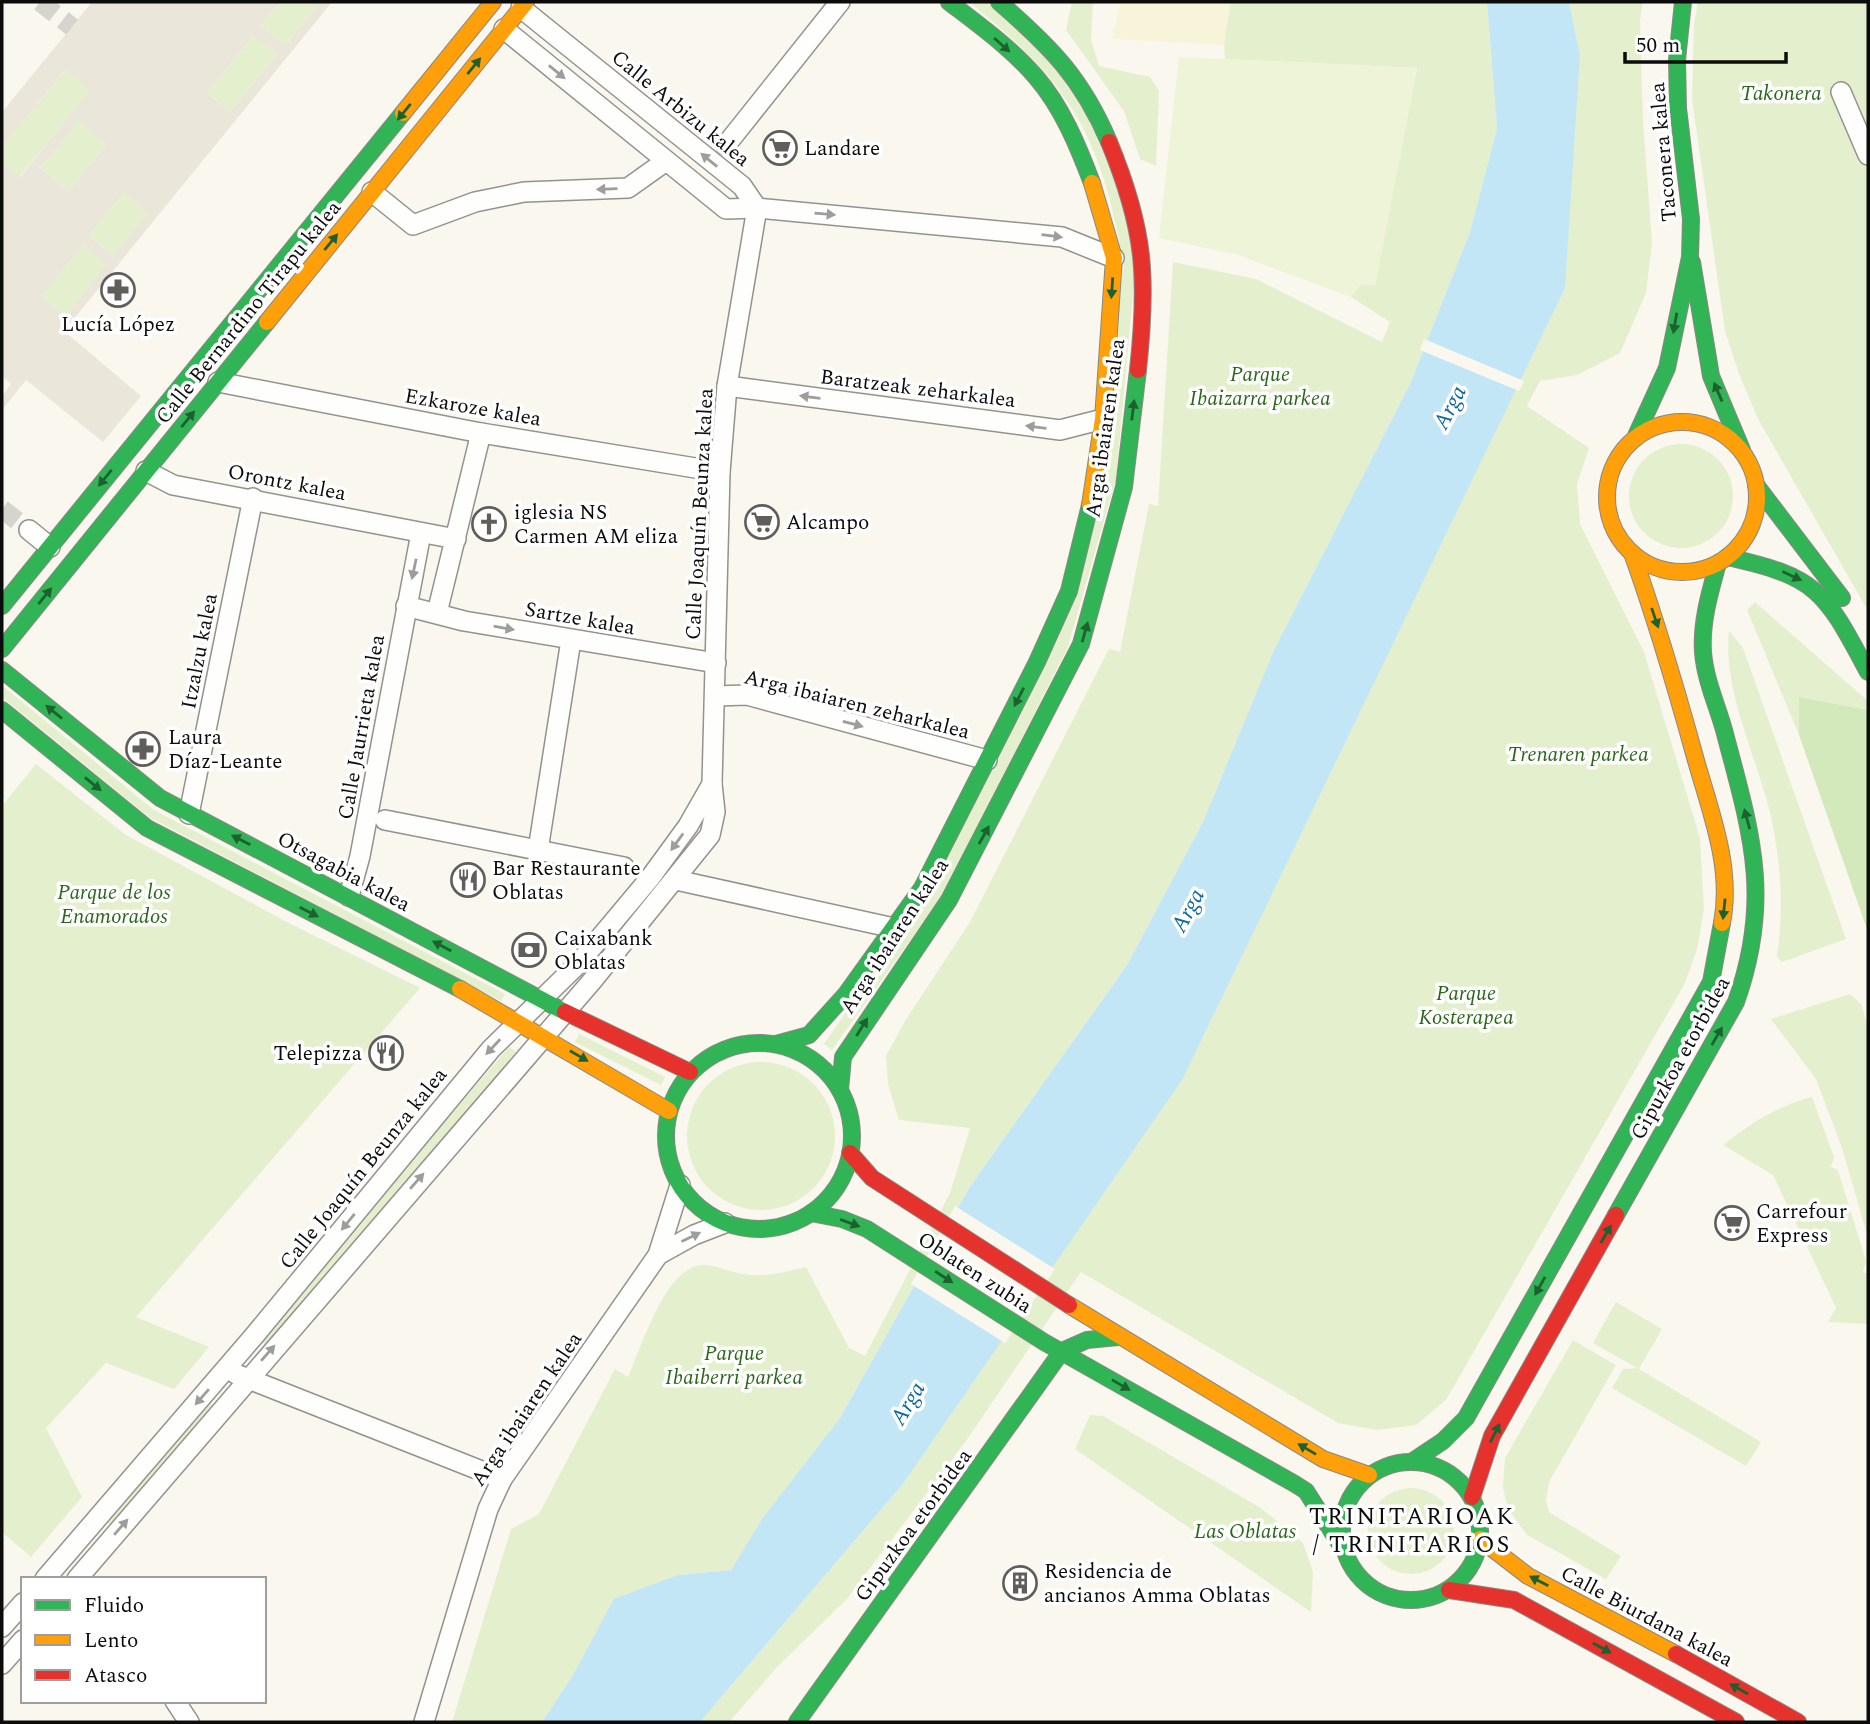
<svg xmlns="http://www.w3.org/2000/svg" width="1870" height="1724" font-family="Spectral,serif">
	<rect width="100%" height="100%" fill="#faf7ef"/>
	<polygon fill="#f8f4da" points="1121,2 1231,2 1224,45 1112,39"/>
	<g fill="#e4f0cd">
		<polygon points="280,2 320,2 285,45 261,26"/>
		<path d="M 969,2 L 987,2 L 1034,43 L 1079,98 L 1124,200 L 1135,272 L 1116,479 L 1068,647 L 942,896 L 832,1050 L 824,1044 L 930,891 L 1059,637 L 1124,266 C 1101,136 1072,85 969,2 Z"/>
		<polygon points="1072,2 1093,2 1091,40 1099,66 1150,77 1159,91 1156,166 1140,159 1124,111 1066,30"/>
		<path d="M 1231,2 L 1487,2 L 1497,128 L 1470,232 L 1410,384 L 1273,652 L 1203,822 L 1127,965 L 969,1188 L 840,1418 L 731,1570 L 678,1575 L 573,1675 L 542,1722 L 452,1722 L 511,1529 L 539,1514 L 615,1369 L 628,1377 C 641,1348 666,1264 704,1265 C 716,1265 730,1272 742,1274 C 763,1278 786,1272 806,1267 L 849,1348 L 865,1356 L 950,1193 L 970,1128 L 899,1120 L 888,1085 L 886,1056 L 905,1021 L 970,922 L 1109,649 L 1120,652 L 1149,504 L 1158,506 L 1173,262 L 1256,279 L 1382,342 L 1390,322 L 1351,297 L 1361,284 L 1375,285 L 1417,68 L 1225,59 L 1224,45 Z"/>
		<polygon points="1569,2 1643,2 1640,19 1643,121 1652,242 1646,293 1620,353 1577,375 1540,381 1527,406 1589,448 1577,484 1580,524 1644,652 1700,838 1704,909 1697,950 1684,985 1446,1400 1416,1425 1377,1430 1338,1423 1081,1272 966,1441 846,1600 777,1667 729,1722 700,1722 902,1485 1580,55"/>
		<polygon points="1698,2 1868,2 1868,611 1758,419 1739,374 1725,331 1692,99 1694,24"/>
		<polygon points="254,35 277,54 230,112 207,93"/>
		<polygon points="66,69 91,90 19,177 2,163 2,147"/>
		<polygon points="79,120 107,144 69,191 40,168"/>
		<polygon points="124,193 149,213 113,256 89,236"/>
		<polygon points="83,245 108,264 66,315 42,296"/>
		<circle cx="1681" cy="496" r="52"/>
		<polygon points="1755,602 1868,701 1868,710 1799,697 1799,735 1747,610"/>
		<path d="M 1729,631 L 1743,648 L 1846,939 L 1782,962 L 1777,957 C 1784,908 1781,860 1770,813 C 1756,754 1723,692 1729,631 Z"/>
		<polygon points="4,687 154,810 505,994 501,1001 149,817 2,697"/>
		<polygon points="36,764 126,835 285,921 420,988 136,1317 209,1347 174,1389 106,1363 46,1428 82,1497 31,1557 2,1532 2,806"/>
		<polygon points="1850,994 1861,1004 1868,1027 1868,1238 1842,1148 1816,1079 1771,1019"/>
		<polygon points="579,1034 665,1077 661,1085 575,1042"/>
		<polygon points="509,1047 516,1052 267,1346 259,1339"/>
		<circle cx="761" cy="1136" r="74"/>
		<path d="M 1812,1097 L 1834,1157 L 1831,1167 L 1838,1170 L 1866,1261 L 1863,1272 L 1868,1274 L 1868,1324 L 1828,1322 L 1836,1308 L 1773,1175 L 1723,1145 C 1752,1123 1776,1106 1812,1097 Z"/>
		<polygon points="1616,1302 1662,1329 1639,1369 1761,1442 1746,1466 1612,1388 1623,1369 1637,1368 1593,1343"/>
		<polygon points="1573,1340 1616,1365 1549,1482 1546,1501 1549,1512 1621,1556 1606,1579 1527,1535 1508,1509 1503,1487 1505,1458"/>
		<polygon points="207,1402 214,1406 111,1526 105,1519"/>
		<polygon points="1090,1415 1103,1416 1261,1508 1303,1543 1313,1572 1311,1612 1075,1449"/>
		<circle cx="1411" cy="1531" r="43"/>
	</g>
	<polygon fill="#d4e9bb" points="1799,697 1868,710 1868,932 1799,735"/>
	<polygon fill="#eef4d7" points="1179,57 1417,68 1375,285 1361,284 1351,297 1238,255 1159,238"/>
	<path fill="#ebe6da" fill-rule="evenodd" d="M 92,2 L 280,2 L 261,26 L 285,45 L 320,2 L 332,2 L 64,331 L 141,396 L 103,442 L 26,380 L 2,410 L 2,396 L 11,384 L 2,376 L 2,163 L 20,177 L 90,90 L 65,70 L 2,147 L 2,112 ZM 253,36 L 277,54 L 230,112 L 207,93 ZM 79,121 L 107,144 L 69,191 L 40,168 ZM 124,193 L 148,213 L 113,256 L 89,236 ZM 83,245 L 107,264 L 66,315 L 42,296 Z"/>
	<polygon fill="#c3e6f7" points="1487,2 1569,2 1580,55 1565,288 1182,1080 902,1485 700,1722 542,1722 573,1675 614,1599 678,1575 731,1570 762,1519 840,1418 969,1188 1127,965 1203,822 1273,652 1410,384 1470,232 1497,128"/>
	<g fill="#faf7ef">
		<polygon points="1424,339 1524,381 1519,391 1420,350"/>
		<polygon points="955,1206 1055,1269 1005,1343 911,1284"/>
	</g>
	<g fill="none" stroke-linecap="round" stroke-linejoin="round">
		<g stroke="#d6d4cd" stroke-width="19" stroke-dasharray="19 10" stroke-linecap="butt">
			<polyline points="40,2 72,27"/>
			<polyline points="2,509 29,530"/>
		</g>
		<g stroke="#93928e" stroke-width="22">
			<g id="street">
				<polyline points="521,8 742,186 757,208"/>
				<polyline points="504,29 726,209 757,208 1062,237 1114,258"/>
				<polyline points="1841,92 1868,155"/>
				<polyline points="726,145 840,2"/>
				<polyline points="372,192 413,225 475,202 524,192 628,188 666,161"/>
				<polyline points="218,382 481,433 720,472"/>
				<polyline points="727,386 1060,430 1103,419"/>
				<polyline points="146,471 173,485 456,539"/>
				<polyline points="29,530 50,547"/>
				<polyline points="406,606 464,621 716,663"/>
				<polyline points="437,613 481,433"/>
				<polyline points="715,696 747,695 987,760"/>
				<polyline points="189,814 253,498"/>
				<polyline points="385,820 624,867"/>
				<polyline points="538,850 571,640"/>
				<polyline points="676,880 894,928"/>
				<polyline points="349,896 360,856 421,533"/>
				<polyline points="658,1255 694,1235 725,1223"/>
				<polyline points="236,1374 502,1479"/>
				<polyline points="45,1579 254,1336 491,1049 578,964 650,878 688,826 712,784"/>
				<polyline points="77,1579 592,981 710,835 715,812 712,784 720,472 727,386 757,208"/>
				<polyline points="2,1627 23,1603"/>
				<polyline points="2,1664 23,1640"/>
				<polyline points="175,1701 189,1722"/>
				<polyline points="424,1722 488,1509 502,1479 658,1255 680,1185"/>
			</g>
		</g>
		<g stroke="#8a8885" stroke-width="18">
			<g id="fast">
				<path d="M 949,2 C 979,25 1011,48 1036,77 C 1062,107 1078,146 1092,183"/>
				<path d="M 999,2 C 1050,46 1082,78 1109,142"/>
				<polyline points="1692,262 1711,376 1742,450"/>
				<polyline points="1635,438 1667,368 1690,257 1691,219 1678,108 1677,60 1683,2"/>
				<polyline points="1756,485 1842,598"/>
				<path d="M 1727,557 C 1819,577 1825,592 1868,672"/>
				<polyline points="2,606 403,113"/>
				<polyline points="2,649 267,322"/>
				<polyline points="2,670 160,798 565,1012"/>
				<polyline points="2,710 147,828 460,989"/>
				<circle cx="759" cy="1136" r="93"/>
				<polyline points="776,1044 809,1035 846,994 922,888 1037,662 1069,591 1090,505"/>
				<polyline points="840,1090 843,1057 949,900 1081,644 1124,487 1138,370"/>
				<polyline points="811,1213 842,1219 867,1229 1044,1342 1295,1484 1306,1491 1343,1549"/>
				<path d="M 1616,1215 L 1736,1002 C 1773,898 1751,832 1724,730 C 1717,705 1705,679 1703,652 C 1701,622 1710,592 1718,563"/>
				<polyline points="1413,1461 1443,1441 1466,1418 1711,982 1722,923"/>
				<circle cx="1411" cy="1531" r="69"/>
				<polyline points="797,1722 1062,1351 1087,1340 1118,1337"/>
			</g>
		</g>
		<g stroke="#8a8885" stroke-width="18">
			<g id="slow">
				<polyline points="403,113 493,2"/>
				<polyline points="267,322 526,2"/>
				<circle cx="1682" cy="497" r="75"/>
				<polyline points="1090,505 1103,419 1114,258 1092,183"/>
				<path d="M 1632,553 C 1656,620 1676,688 1695,757 C 1710,811 1733,867 1722,923"/>
				<polyline points="460,989 669,1111"/>
				<polyline points="1069,1305 1323,1459 1369,1475"/>
				<polyline points="1480,1539 1528,1576 1676,1654"/>
			</g>
		</g>
		<g stroke="#8a8885" stroke-width="18">
			<g id="jam">
				<path d="M 1109,142 C 1145,229 1148,277 1138,370"/>
				<polyline points="565,1012 690,1072"/>
				<polyline points="850,1153 872,1178 1069,1305"/>
				<polyline points="1472,1497 1492,1436 1616,1215"/>
				<polyline points="1449,1590 1514,1600 1736,1722"/>
				<polyline points="1676,1654 1798,1722"/>
			</g>
		</g>
		<use href="#street" stroke="#fefefd" stroke-width="19"/>
		<use href="#fast" stroke="#30b455" stroke-width="16"/>
		<use href="#slow" stroke="#ff9f0a" stroke-width="16"/>
		<use href="#jam" stroke="#e5322d" stroke-width="16"/>
	</g>
	<defs><path id="oneway-solid" d="M-6-.8H1V-3.2L6.5 0L1 3.2V.8H-6Z" transform="scale(1.75)"/></defs>
	<g fill="#1e6030">
		<use href="#oneway-solid" transform="translate(1002 45) rotate(42)"/>
		<use href="#oneway-solid" transform="translate(474 66) rotate(-51)"/>
		<use href="#oneway-solid" transform="translate(404 112) rotate(129)"/>
		<use href="#oneway-solid" transform="translate(331 242) rotate(-51)"/>
		<use href="#oneway-solid" transform="translate(1112 288) rotate(94)"/>
		<use href="#oneway-solid" transform="translate(1675 323) rotate(100)"/>
		<use href="#oneway-solid" transform="translate(1718 392) rotate(-113)"/>
		<use href="#oneway-solid" transform="translate(1133 410) rotate(-83)"/>
		<use href="#oneway-solid" transform="translate(188 419) rotate(-51)"/>
		<use href="#oneway-solid" transform="translate(105 478) rotate(129)"/>
		<use href="#oneway-solid" transform="translate(1792 576) rotate(25)"/>
		<use href="#oneway-solid" transform="translate(45 596) rotate(-51)"/>
		<use href="#oneway-solid" transform="translate(1655 618) rotate(71)"/>
		<use href="#oneway-solid" transform="translate(1085 632) rotate(-74)"/>
		<use href="#oneway-solid" transform="translate(1019 697) rotate(117)"/>
		<use href="#oneway-solid" transform="translate(54 712) rotate(-141)"/>
		<use href="#oneway-solid" transform="translate(93 784) rotate(39)"/>
		<use href="#oneway-solid" transform="translate(1747 819) rotate(-105)"/>
		<use href="#oneway-solid" transform="translate(984 835) rotate(-61)"/>
		<use href="#oneway-solid" transform="translate(241 840) rotate(-153)"/>
		<use href="#oneway-solid" transform="translate(1724 909) rotate(96)"/>
		<use href="#oneway-solid" transform="translate(309 912) rotate(27)"/>
		<use href="#oneway-solid" transform="translate(442 946) rotate(-152)"/>
		<use href="#oneway-solid" transform="translate(862 1027) rotate(-58)"/>
		<use href="#oneway-solid" transform="translate(1717 1036) rotate(-60)"/>
		<use href="#oneway-solid" transform="translate(579 1056) rotate(30)"/>
		<use href="#oneway-solid" transform="translate(850 1223) rotate(20)"/>
		<use href="#oneway-solid" transform="translate(1606 1234) rotate(-60)"/>
		<use href="#oneway-solid" transform="translate(944 1277) rotate(33)"/>
		<use href="#oneway-solid" transform="translate(1540 1286) rotate(119)"/>
		<use href="#oneway-solid" transform="translate(1121 1385) rotate(30)"/>
		<use href="#oneway-solid" transform="translate(1495 1433) rotate(-63)"/>
		<use href="#oneway-solid" transform="translate(1307 1449) rotate(-149)"/>
		<use href="#oneway-solid" transform="translate(1539 1581) rotate(-153)"/>
		<use href="#oneway-solid" transform="translate(1602 1648) rotate(29)"/>
		<use href="#oneway-solid" transform="translate(1739 1689) rotate(-151)"/>
	</g>
	<g fill="#9d9d9d">
		<use href="#oneway-solid" transform="translate(557 72) rotate(39)"/>
		<use href="#oneway-solid" transform="translate(709 160) rotate(-141)"/>
		<use href="#oneway-solid" transform="translate(607 189) rotate(178)"/>
		<use href="#oneway-solid" transform="translate(825 214) rotate(5)"/>
		<use href="#oneway-solid" transform="translate(1052 236) rotate(7)"/>
		<use href="#oneway-solid" transform="translate(810 397) rotate(-173)"/>
		<use href="#oneway-solid" transform="translate(1036 427) rotate(-173)"/>
		<use href="#oneway-solid" transform="translate(414 569) rotate(102)"/>
		<use href="#oneway-solid" transform="translate(504 628) rotate(10)"/>
		<use href="#oneway-solid" transform="translate(853 724) rotate(15)"/>
		<use href="#oneway-solid" transform="translate(677 842) rotate(126)"/>
		<use href="#oneway-solid" transform="translate(493 1047) rotate(133)"/>
		<use href="#oneway-solid" transform="translate(417 1181) rotate(-49)"/>
		<use href="#oneway-solid" transform="translate(348 1222) rotate(129)"/>
		<use href="#oneway-solid" transform="translate(691 1237) rotate(-26)"/>
		<use href="#oneway-solid" transform="translate(268 1353) rotate(-49)"/>
		<use href="#oneway-solid" transform="translate(202 1397) rotate(131)"/>
		<use href="#oneway-solid" transform="translate(121 1527) rotate(-49)"/>
	</g>
	<defs>
		<g id="supermarket-ring" transform="scale(1.75)"><circle r="9.5" fill="#fff" stroke="#5f5e5b" stroke-width="1.5"/><path d="M-6-5.5h2.5l.6 2H6L4.5 2H-2.5L-4.4-4H-6ZM-1.5 3.2a1.3 1.3 0 1 0 .1 0ZM3 3.2a1.3 1.3 0 1 0 .1 0Z" fill="#5f5e5b"/></g>
		<g id="pharmacy-ring" transform="scale(1.75)"><circle r="9.5" fill="#fff" stroke="#5f5e5b" stroke-width="1.5"/><path d="M-2-6h4v4h4v4h-4v4h-4v-4h-4v-4h4Z" fill="#5f5e5b"/></g>
		<g id="church-ring" transform="scale(1.75)"><circle r="9.5" fill="#fff" stroke="#5f5e5b" stroke-width="1.5"/><path d="M-1.2-6h2.4v3.5h3.3v2.4h-3.3V6h-2.4V-.1h-3.3v-2.4h3.3Z" fill="#5f5e5b"/></g>
		<g id="restaurant-ring" transform="scale(1.75)"><circle r="9.5" fill="#fff" stroke="#5f5e5b" stroke-width="1.5"/><path d="M-5-6h1v4h1v-4h1v4h1v-4h1v5L-1.5 .5V6h-2V.5L-5-1ZM5-6V6H3V1.5H1.5Q1.5-4 5-6Z" fill="#5f5e5b"/></g>
		<g id="bank-ring" transform="scale(1.75)"><circle r="9.5" fill="#fff" stroke="#5f5e5b" stroke-width="1.5"/><path d="M-6-4H6V4H-6ZM0-2.3a2.3 2.3 0 1 0 0 4.6a2.3 2.3 0 1 0 0-4.6Z" fill="#5f5e5b"/></g>
		<g id="building-ring" transform="scale(1.75)"><circle r="9.5" fill="#fff" stroke="#5f5e5b" stroke-width="1.5"/><path d="M-4-6H4V6H1V3H-1V6H-4ZM-2.5-4.3h1.7v1.8h-1.7ZM.8-4.3h1.7v1.8H.8ZM-2.5-1h1.7V.8h-1.7ZM.8-1h1.7V.8H.8Z" fill="#5f5e5b"/></g>
	</defs>
	<g fill-rule="evenodd">
		<use href="#supermarket-ring" x="780" y="148"/>
		<use href="#pharmacy-ring" x="118" y="290"/>
		<use href="#supermarket-ring" x="762" y="522"/>
		<use href="#church-ring" x="489" y="524"/>
		<use href="#pharmacy-ring" x="143" y="749"/>
		<use href="#restaurant-ring" x="468" y="880"/>
		<use href="#bank-ring" x="529" y="950"/>
		<use href="#restaurant-ring" x="386" y="1053"/>
		<use href="#supermarket-ring" x="1732" y="1223"/>
		<use href="#building-ring" x="1020" y="1583"/>
	</g>
	<g text-anchor="middle" stroke-width="7" stroke-linejoin="round" paint-order="stroke">
		<g font-size="21" font-style="italic" fill="#2b6719" stroke="#fff">
			<text x="1781" y="100">Takonera</text>
			<text x="1260" y="381">Parque<tspan x="1260" dy="24">Ibaizarra parkea</tspan></text>
			<text x="1578" y="761">Trenaren parkea</text>
			<text x="114" y="899">Parque de los<tspan x="114" dy="24">Enamorados</tspan></text>
			<text x="1466" y="1000">Parque<tspan x="1466" dy="24">Kosterapea</tspan></text>
			<text x="734" y="1360">Parque<tspan x="734" dy="24">Ibaiberri parkea</tspan></text>
			<text x="1245" y="1538">Las Oblatas</text>
		</g>
		<g font-size="21" fill="#0c0c0c" stroke="#fff">
			<text transform="translate(681 108) rotate(39)" y="7">Calle Arbizu kalea</text>
			<text transform="translate(1663 152) rotate(-95)" y="7">Taconera kalea</text>
			<text transform="translate(248 312) rotate(-51)" y="7">Calle Bernardino Tirapu kalea</text>
			<text transform="translate(918 388) rotate(7)" y="7">Baratzeak zeharkalea</text>
			<text transform="translate(473 407) rotate(10)" y="7">Ezkaroze kalea</text>
			<text transform="translate(1105 428) rotate(-82)" y="7">Arga ibaiaren kalea</text>
			<text transform="translate(287 482) rotate(11)" y="7">Orontz kalea</text>
			<text transform="translate(699 514) rotate(-87)" y="7">Calle Joaquín Beunza kalea</text>
			<text transform="translate(580 618) rotate(10)" y="7">Sartze kalea</text>
			<text transform="translate(199 651) rotate(-79)" y="7">Itzalzu kalea</text>
			<text transform="translate(857 704) rotate(14)" y="7">Arga ibaiaren zeharkalea</text>
			<text transform="translate(361 727) rotate(-80)" y="7">Calle Jaurrieta kalea</text>
			<text transform="translate(344 871) rotate(28)" y="7">Otsagabia kalea</text>
			<text transform="translate(894 936) rotate(-57)" y="7">Arga ibaiaren kalea</text>
			<text transform="translate(1680 1058) rotate(-61)" y="7">Gipuzkoa etorbidea</text>
			<text transform="translate(363 1168) rotate(-51)" y="7">Calle Joaquín Beunza kalea</text>
			<text transform="translate(975 1272) rotate(33)" y="7">Oblaten zubia</text>
			<text transform="translate(526 1409) rotate(-56)" y="7">Arga ibaiaren kalea</text>
			<text transform="translate(913 1525) rotate(-54)" y="7">Gipuzkoa etorbidea</text>
			<text transform="translate(1647 1616) rotate(28)" y="7">Calle Biurdana kalea</text>
		</g>
		<g font-size="21" fill="#0c0c0c" stroke="#fff" text-anchor="start">
			<text x="804" y="155">Landare</text>
			<text x="118" y="331" text-anchor="middle">Lucía López</text>
			<text x="514" y="519">iglesia NS<tspan x="514" dy="24">Carmen AM eliza</tspan></text>
			<text x="786" y="529">Alcampo</text>
			<text x="168" y="744">Laura<tspan x="168" dy="24">Díaz-Leante</tspan></text>
			<text x="492" y="875">Bar Restaurante<tspan x="492" dy="24">Oblatas</tspan></text>
			<text x="554" y="945">Caixabank<tspan x="554" dy="24">Oblatas</tspan></text>
			<text x="362" y="1060" text-anchor="end">Telepizza</text>
			<text x="1756" y="1218">Carrefour<tspan x="1756" dy="24">Express</tspan></text>
			<text x="1044" y="1578">Residencia de<tspan x="1044" dy="24">ancianos Amma Oblatas</tspan></text>
		</g>
		<g font-size="23" font-style="italic" fill="#0e68a4" stroke="#fff">
			<text transform="translate(1449 407) rotate(-63)" y="8">Arga</text>
			<text transform="translate(1187 910) rotate(-62)" y="8">Arga</text>
			<text transform="translate(907 1403) rotate(-59)" y="8">Arga</text>
		</g>
		<g font-size="24" letter-spacing="2" fill="#0c0c0c" stroke="#fff">
			<text x="1412" y="1524">TRINITARIOAK<tspan x="1412" dy="28">/ TRINITARIOS</tspan></text>
		</g>
	</g>
	<rect width="1870" height="1724" fill="none" stroke="#0c0c0c" stroke-width="7"/>
	<rect x="21" y="1577" width="245" height="126" fill="#ffffff" stroke="#9e9e9e" stroke-width="2"/>
	<rect x="35" y="1600" width="35" height="10" fill="#30b455" stroke="#9e9e9e" stroke-width="2"/>
	<text x="84" y="1612" font-size="21" fill="#0c0c0c">Fluido</text>
	<rect x="35" y="1635" width="35" height="10" fill="#ff9f0a" stroke="#9e9e9e" stroke-width="2"/>
	<text x="84" y="1647" font-size="21" fill="#0c0c0c">Lento</text>
	<rect x="35" y="1670" width="35" height="10" fill="#e5322d" stroke="#9e9e9e" stroke-width="2"/>
	<text x="84" y="1682" font-size="21" fill="#0c0c0c">Atasco</text>
	<path d="M1625 52v10h161v-10" fill="none" stroke="#0c0c0c" stroke-width="3.5"/>
	<text x="1636" y="52" font-size="21" fill="#0c0c0c" stroke="#ffffff" stroke-width="5" paint-order="stroke">50 m</text>
</svg>
